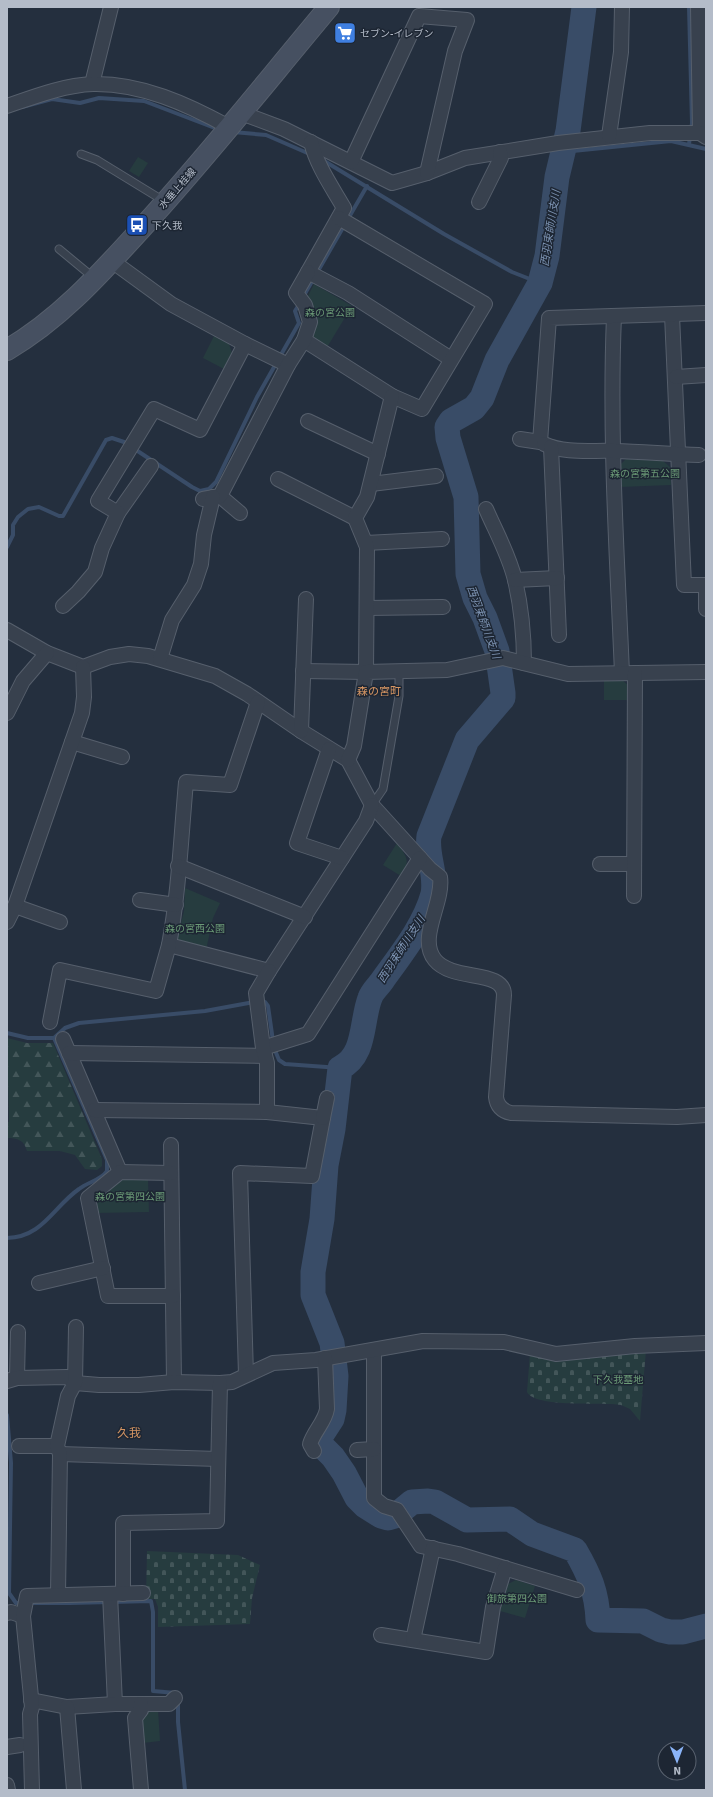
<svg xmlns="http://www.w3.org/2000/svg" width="713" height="1797" font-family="Signika,'Noto Sans JP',sans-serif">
	<defs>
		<pattern id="forest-firs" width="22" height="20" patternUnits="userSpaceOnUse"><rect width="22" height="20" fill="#263c3f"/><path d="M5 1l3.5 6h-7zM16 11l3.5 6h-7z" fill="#435659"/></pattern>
		<pattern id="cemetery-stones" width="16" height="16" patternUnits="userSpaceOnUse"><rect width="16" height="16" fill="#263c3f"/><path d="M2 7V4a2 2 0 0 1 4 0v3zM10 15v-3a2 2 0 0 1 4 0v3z" fill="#435659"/></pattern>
	</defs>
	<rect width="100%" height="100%" fill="#242f3e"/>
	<path fill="url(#forest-firs)" d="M 7,1038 L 27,1043 L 53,1043 L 102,1159 L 102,1166 L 97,1170 L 85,1169 L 75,1155 L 60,1151 L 27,1151 C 24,1140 18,1138 7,1138 L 7,1122 L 9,1122 Z"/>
	<g fill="url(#cemetery-stones)">
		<path d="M 646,1350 L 640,1421 L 630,1409 L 621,1405 C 602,1402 535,1408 527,1392 L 530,1353 Z"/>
		<polygon points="147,1551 238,1555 260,1565 252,1598 250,1624 158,1627 158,1607 155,1599 146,1599"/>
	</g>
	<g fill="#263c3f">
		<polygon points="138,157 148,163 139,177 129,171"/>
		<path d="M 314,284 L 352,306 L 326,349 L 311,340 C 320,325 313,314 306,300 Z"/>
		<polygon points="214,336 229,344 232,353 224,369 203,358"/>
		<polygon points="626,459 663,461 670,467 671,485 620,487 619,466"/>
		<polygon points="622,680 629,686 629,700 604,700 604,681"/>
		<path d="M 397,843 C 407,857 411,861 401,876 L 383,865 Z"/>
		<polygon points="185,888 220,903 213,918 206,950 181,945 177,939 184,911"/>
		<path d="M 124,1179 L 148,1179 L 149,1212 L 96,1213 C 95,1195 111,1189 124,1179 Z"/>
		<polygon points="516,1580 535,1586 525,1618 500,1611 508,1584"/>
		<polygon points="158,1709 160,1741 143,1743 141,1717 147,1710"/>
	</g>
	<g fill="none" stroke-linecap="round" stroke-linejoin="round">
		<g stroke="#394c67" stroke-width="4">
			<polyline points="689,7 692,123 689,144"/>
			<polyline points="22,107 52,99 80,103 99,98 144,101 220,130"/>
			<polyline points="233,132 266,135 312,155"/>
			<polyline points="563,152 671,141 706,149"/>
			<polyline points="321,159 444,234 512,272 540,283"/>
			<polyline points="303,297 367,186"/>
			<polyline points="7,547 13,535 13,525 18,517 28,509 39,507 59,516 63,516 106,440 112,438 124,442 192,487 200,491 209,489 216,482 257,397 299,323 295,311 300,303"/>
			<polyline points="260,1002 265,1002 268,1006 273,1041"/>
			<polyline points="7,1033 28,1038 54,1038 65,1028 79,1023 205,1011 254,1002"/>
			<polyline points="274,1048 279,1060 285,1064 340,1068"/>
			<path d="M 7,1238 C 43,1237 53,1207 79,1189 C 88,1182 101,1180 107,1171 L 107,1160 L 54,1038"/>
			<polyline points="7,1415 11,1463 9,1593 16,1603 70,1603 151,1601 153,1612 153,1691 176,1693"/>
			<polyline points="178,1699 178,1722 185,1790"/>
		</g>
		<path stroke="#394c67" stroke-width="25" d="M 584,7 L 568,131 L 557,177 L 547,256 L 540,283 L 497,360 L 482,398 L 474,408 L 451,421 L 447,427 L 448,438 L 466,497 L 468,574 L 475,598 L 485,618 L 497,651 L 503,693 L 503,698 L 467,740 L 429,836 C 426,855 437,874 433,894 C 425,924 402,953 384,978 C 380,985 372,991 370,998 C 361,1021 366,1056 340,1068 L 333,1129 L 326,1165 L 322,1219 L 313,1272 L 313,1295 L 332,1343 L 336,1376 L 334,1410 L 332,1419 L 319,1439 L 320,1444 L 333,1457 L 344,1473 L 357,1498 L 365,1506 L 381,1516 L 388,1518 L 395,1516 L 412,1502 L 428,1501 L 435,1502 L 467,1520 L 510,1519 L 532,1534 L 575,1550 C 589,1574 597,1592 598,1620 L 643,1621 L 661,1630 L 670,1632 L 683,1632 L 706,1626"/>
		<g stroke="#565f6c" stroke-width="9">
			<g id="lane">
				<polyline points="81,154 97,160 164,201"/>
				<polyline points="59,249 94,278"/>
				<polyline points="372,805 383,789 399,696 399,671"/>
			</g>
		</g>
		<g stroke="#565f6c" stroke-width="16">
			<g id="street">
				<polyline points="698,7 700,133"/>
				<polyline points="92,84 111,7"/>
				<path d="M 7,106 C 33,97 64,85 93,84 C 141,83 187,104 229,127"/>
				<polyline points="241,113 284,129 392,183 427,173 465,158 558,143 650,133 700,133 706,137"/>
				<polyline points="609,136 621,52 622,7"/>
				<path d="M 311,142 C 317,166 332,187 344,208 L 308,272 L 348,293 L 451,359"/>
				<polyline points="351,162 419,16 467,20 455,51 427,173"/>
				<polyline points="479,202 501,158 500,152"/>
				<polyline points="112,261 171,304 245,344 288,365"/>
				<polyline points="672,315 684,585 706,585 706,609"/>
				<path d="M 614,316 C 609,435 617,554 622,673"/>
				<polyline points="304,340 392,396 422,409 485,304 339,218"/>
				<polyline points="676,377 706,375"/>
				<polyline points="308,421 378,454"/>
				<polyline points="520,439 540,442 549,318 706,313"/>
				<path d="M 544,444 C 566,454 591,450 615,451 C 643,452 671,454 699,455"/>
				<polyline points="551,447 559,635"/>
				<polyline points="278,479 355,518"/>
				<polyline points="371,484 436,476"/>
				<polyline points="220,496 240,513"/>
				<polyline points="203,499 220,496 288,365 304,340 310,322 305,305 296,293 308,272"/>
				<path d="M 486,509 C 496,532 509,555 515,580 C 521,606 524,636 524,663"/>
				<polyline points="118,513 151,466"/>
				<polyline points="366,543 442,539"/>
				<polyline points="515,580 557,578"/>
				<polyline points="63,606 78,592 95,572 102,548 118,513 98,501 154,409 200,430 245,344"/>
				<polyline points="367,608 443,607"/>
				<path d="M 7,630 L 47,653 L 83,667 L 110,657 L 129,654 L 148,656 L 215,676 L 247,694 L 301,731 L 348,760 L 372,805 L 430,869 L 440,877 C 444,903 417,938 435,960 C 453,982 504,969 504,995 L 496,1097 C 497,1106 502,1111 511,1113 L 677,1117 L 706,1115"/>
				<polyline points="160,659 172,620 194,585 201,564 204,535 213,497"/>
				<polyline points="303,671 366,672 367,547 355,518 367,497 392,396"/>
				<path d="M 258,702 L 230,785 L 186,782 C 181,837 179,891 169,945 L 269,971 L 366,821 L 372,805"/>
				<polyline points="7,713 23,681 47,653"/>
				<polyline points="301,731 306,599"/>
				<polyline points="72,742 122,757"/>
				<polyline points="329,749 297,843 342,858"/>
				<polyline points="348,760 354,746 366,672 447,670 503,658 568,674 706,672"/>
				<polyline points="600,864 634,864"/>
				<polyline points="178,866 305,917"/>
				<polyline points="634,896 635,673"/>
				<polyline points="140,900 176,905"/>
				<polyline points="15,906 60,922"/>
				<polyline points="7,922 15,906 82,713 84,697 83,667"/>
				<polyline points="50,1022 60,970 156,991 169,945"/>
				<polyline points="63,1039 120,1172"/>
				<polyline points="263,1048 308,1034 420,858"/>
				<polyline points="69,1053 265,1056"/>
				<polyline points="94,1110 267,1112 323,1118 312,1176 240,1173 246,1375"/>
				<polyline points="267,1112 267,1063 263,1048 256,993 269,971"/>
				<polyline points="323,1118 327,1098"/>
				<polyline points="171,1145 174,1382"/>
				<polyline points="171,1173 120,1172 88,1198 108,1296 173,1296"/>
				<polyline points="39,1283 103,1268"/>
				<polyline points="374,1350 374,1498 384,1506 397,1510 421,1546 458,1554 577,1590"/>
				<polyline points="17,1378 18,1332"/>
				<polyline points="7,1381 17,1378 67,1377 75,1383 99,1385 139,1385 174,1382 220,1383 232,1382 273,1363 316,1360 423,1341 504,1342 556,1354 635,1346 706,1343"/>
				<polyline points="19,1446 57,1446"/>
				<polyline points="357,1450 374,1449"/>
				<path d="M 314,1451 L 310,1444 C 314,1431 325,1422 327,1409 L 325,1358"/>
				<polyline points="60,1454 218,1459"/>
				<polyline points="110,1594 115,1704"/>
				<polyline points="123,1594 123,1523 217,1521 220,1383"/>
				<polyline points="58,1595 60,1454 57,1446 68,1396 75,1383 76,1327"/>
				<polyline points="7,1613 11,1612 23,1616"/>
				<polyline points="381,1635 486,1652 493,1607 505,1568"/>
				<polyline points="413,1640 433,1548"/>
				<polyline points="31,1700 67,1707 115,1704 169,1704 175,1698"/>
				<polyline points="67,1707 74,1790"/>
				<polyline points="7,1747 20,1745"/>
				<polyline points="7,1785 8,1790"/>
				<polyline points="32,1790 30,1714 32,1707 23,1616 27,1596 143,1593"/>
				<polyline points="141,1790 135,1718 141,1710 141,1704"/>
			</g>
		</g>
		<g stroke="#565f6c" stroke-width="22">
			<path id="secondary" d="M 7,350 C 60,319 100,274 141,229 C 207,157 267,81 329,7"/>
		</g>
		<use href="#lane" stroke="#38414e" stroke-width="7"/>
		<use href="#street" stroke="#38414e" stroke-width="14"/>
		<use href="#secondary" stroke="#465061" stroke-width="20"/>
	</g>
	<defs>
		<g id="supermarket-square" transform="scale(1.15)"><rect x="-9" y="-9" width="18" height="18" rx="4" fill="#3f7fe0" stroke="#1d2633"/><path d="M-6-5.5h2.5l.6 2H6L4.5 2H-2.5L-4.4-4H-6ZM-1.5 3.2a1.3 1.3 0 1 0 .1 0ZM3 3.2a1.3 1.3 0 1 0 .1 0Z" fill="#fff"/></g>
		<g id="bus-square" transform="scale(1.15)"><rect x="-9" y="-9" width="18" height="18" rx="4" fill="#1a4fb4" stroke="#1d2633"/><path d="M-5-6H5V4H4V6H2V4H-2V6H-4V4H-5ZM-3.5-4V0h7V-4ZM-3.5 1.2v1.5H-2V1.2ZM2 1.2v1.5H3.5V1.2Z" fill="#fff"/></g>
	</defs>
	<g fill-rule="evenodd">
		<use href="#supermarket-square" x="345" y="33"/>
		<use href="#bus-square" x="137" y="225"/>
	</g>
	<g text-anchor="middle" stroke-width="3" stroke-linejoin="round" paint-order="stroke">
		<g font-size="10" fill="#b4bcc9" stroke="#1d2633" text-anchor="start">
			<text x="360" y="37">セブン-イレブン</text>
			<text x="152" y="229">下久我</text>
		</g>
		<g font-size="10" fill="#b4bcc9" stroke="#1d2633">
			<text transform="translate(177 188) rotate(-49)" y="4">水垂上桂線</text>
		</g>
		<g font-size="10" fill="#6b9a76" stroke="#1d2633">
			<text x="330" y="316">森の宮公園</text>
			<text x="645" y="477">森の宮第五公園</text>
			<text x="195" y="932">森の宮西公園</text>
			<text x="130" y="1200">森の宮第四公園</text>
			<text x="618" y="1383">下久我墓地</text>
			<text x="517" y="1602">御旅第四公園</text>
		</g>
		<g font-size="11" font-style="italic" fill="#7c92b1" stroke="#1d2633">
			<text transform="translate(550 228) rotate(-81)" y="4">西羽束師川支川</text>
			<text transform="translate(484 622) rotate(70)" y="4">西羽束師川支川</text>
			<text transform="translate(401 949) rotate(-57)" y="4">西羽束師川支川</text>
		</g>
		<g font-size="11" fill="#d59563" stroke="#1d2633">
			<text x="379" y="695">森の宮町</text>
		</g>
		<g font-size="12" fill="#d59563" stroke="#1d2633">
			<text x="129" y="1437">久我</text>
		</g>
	</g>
	<rect width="713" height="1797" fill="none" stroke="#b4bcc9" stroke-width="16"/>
	<g transform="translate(677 1761) rotate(179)"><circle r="19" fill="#1d2633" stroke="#59626f"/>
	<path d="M0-3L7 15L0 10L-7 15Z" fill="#8ab4f8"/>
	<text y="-6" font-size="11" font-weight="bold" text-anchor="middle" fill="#b4bcc9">N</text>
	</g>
</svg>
